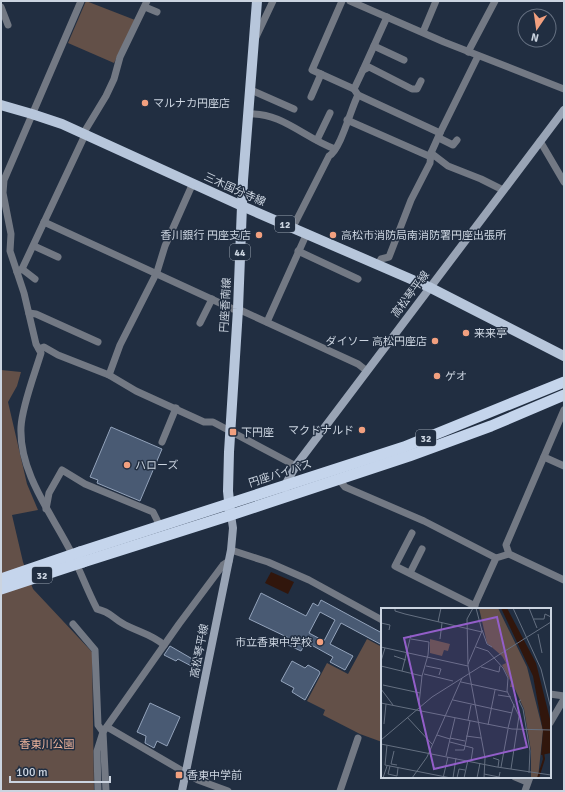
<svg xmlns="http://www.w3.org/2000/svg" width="565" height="792" font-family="Signika,'Noto Sans JP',sans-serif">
	<rect width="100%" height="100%" fill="#212e41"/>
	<g fill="#635048">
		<polygon points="86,1 135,20 114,63 68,43"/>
		<polygon points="1,370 21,372 17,386 8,402 27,484 38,510 12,515 23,562 33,589 92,652 94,791 1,791"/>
		<polygon points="367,639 382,647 382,742 360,734 323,715 325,710 307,701 327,663 348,674"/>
	</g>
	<polygon fill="#31160c" points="271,572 294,582 288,594 265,583"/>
	<g fill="#495a73" stroke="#93a3bb" fill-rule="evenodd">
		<polygon points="111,427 162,449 140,501 97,483 98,480 90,477"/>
		<path d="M 261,593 L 306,616 L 313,603 L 318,606 L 321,600 L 382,633 L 382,645 L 341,623 L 330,644 L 353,656 L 345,670 L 330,662 L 333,657 L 306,642 L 301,651 L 288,645 L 291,639 L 249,619 ZM 320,612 L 335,620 L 324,641 L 309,633 Z"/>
		<polygon points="170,646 201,664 199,670 178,659 176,661 164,655"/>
		<polygon points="292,661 305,668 308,665 319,671 320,673 305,700 292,692 294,688 281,681"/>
		<polygon points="150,703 180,717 167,746 157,741 154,748 145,743 146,736 137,732"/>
	</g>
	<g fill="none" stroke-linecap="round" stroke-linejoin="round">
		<g stroke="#737984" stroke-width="7">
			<path d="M 81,1 L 4,180 L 3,193 L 11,234 L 10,251 L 24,293 L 36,344 L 41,353 C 35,373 22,406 21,427 C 19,472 51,513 70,550 C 80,570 87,590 97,609 C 110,612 112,617 122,623 C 135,631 152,634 164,645"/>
			<polyline points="342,1 312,70 354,89 358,95 440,133"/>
			<polyline points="350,1 444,42 564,89"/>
			<polyline points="1,7 8,25"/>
			<polyline points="145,7 157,12"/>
			<polyline points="423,32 436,1"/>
			<polyline points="256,37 273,1"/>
			<polyline points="374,46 404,60"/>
			<polyline points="468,52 495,1"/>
			<polyline points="363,70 387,17"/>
			<polyline points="354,89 363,70 369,67 412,89 417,89 421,81"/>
			<polyline points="251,90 294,109"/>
			<polyline points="311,97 321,74"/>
			<path d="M 249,114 C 281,112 306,139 335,149"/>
			<polyline points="347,120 431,157"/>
			<polyline points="83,134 106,96 114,79 120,57 147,1"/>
			<polyline points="439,138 453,145 457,140"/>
			<polyline points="317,140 330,113"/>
			<polyline points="540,141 564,182"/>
			<polyline points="431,153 448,166 481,179 503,190"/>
			<polyline points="44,222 233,309 238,309 358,364 367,371"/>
			<path d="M 293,227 L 329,156 C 341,149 351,108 358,95"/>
			<polyline points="34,246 58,257"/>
			<polyline points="298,251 358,279"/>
			<polyline points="378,264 381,259 389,257 411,200 430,163 431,153 440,133 478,56"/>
			<polyline points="22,269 35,279"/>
			<polyline points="17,272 22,269 85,135"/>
			<polyline points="29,313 36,314 98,342"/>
			<polyline points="267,322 307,233"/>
			<polyline points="200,323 212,299"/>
			<polyline points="39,349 44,347 58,355 109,375 136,391 204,422 213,422 296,466"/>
			<polyline points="109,375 120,345 157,272 165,246 193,183"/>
			<polyline points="564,410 506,545 509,554 564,580"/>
			<polyline points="162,442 176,408"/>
			<polyline points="544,457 564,466"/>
			<polyline points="338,478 345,487 424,521 496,558"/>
			<polyline points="46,509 49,493 62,470 85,484 153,512 160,526"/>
			<polyline points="412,533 395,566 475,606"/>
			<polyline points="231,550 268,562 309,580 382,620"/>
			<polyline points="410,573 422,549"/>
			<polyline points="473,609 496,558 509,554"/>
			<polyline points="73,624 95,650 98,725 103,732 97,751 98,791"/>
			<polyline points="550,694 564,696"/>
			<polyline points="550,723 564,699"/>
			<polyline points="107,727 198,780 228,791"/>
			<polyline points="515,777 527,782"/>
			<polyline points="106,791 103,732 179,624 223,565 229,561"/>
			<polyline points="340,791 358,738"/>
			<polyline points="525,791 530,777"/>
		</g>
		<g stroke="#99a4b5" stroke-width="8">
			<polyline points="285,488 285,485 297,464 564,110"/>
			<polyline points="182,791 231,550 233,528 231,515"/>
		</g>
		<g stroke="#b7c6db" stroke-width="10">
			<polyline points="1,105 32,114 62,124 242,206 429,287 564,356"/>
			<polyline points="230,511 228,491 229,452 238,309 243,180 257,1"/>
		</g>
		<g stroke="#c5d5ec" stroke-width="11">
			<polyline points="80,552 404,447 564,382"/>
			<polyline points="83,562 231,515 409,456 491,426 564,395"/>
		</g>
		<g stroke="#c5d5ec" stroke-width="11">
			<polyline points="1,579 80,552"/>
			<polyline points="1,589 83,562"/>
		</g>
	</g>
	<g fill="#f2a07f" stroke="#212e41" stroke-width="1.5">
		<circle cx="145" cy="103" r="4"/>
		<circle cx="259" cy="235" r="4"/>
		<circle cx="333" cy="235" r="4"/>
		<circle cx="466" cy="333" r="4"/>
		<circle cx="435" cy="341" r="4"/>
		<circle cx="437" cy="376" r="4"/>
		<circle cx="362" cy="430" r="4"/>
		<rect x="229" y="428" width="8" height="8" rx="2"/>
		<circle cx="127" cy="465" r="4"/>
		<circle cx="320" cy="642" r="4"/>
		<rect x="175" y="771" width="8" height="8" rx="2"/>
	</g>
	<g text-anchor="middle" stroke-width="3" stroke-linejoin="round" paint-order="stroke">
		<g fill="#212e41" stroke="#98a2b0" stroke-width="1">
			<rect x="275" y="216" width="20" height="16" rx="3"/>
			<rect x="230" y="244" width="20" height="16" rx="3"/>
			<rect x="416" y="430" width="20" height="16" rx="3"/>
			<rect x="32" y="567" width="20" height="16" rx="3"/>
		</g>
		<g font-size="10" font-weight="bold" fill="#cbd4e0">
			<text x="285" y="228">12</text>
			<text x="240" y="256">44</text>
			<text x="426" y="442">32</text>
			<text x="42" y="579">32</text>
		</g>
		<g font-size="11" fill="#cbd4e0" stroke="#212e41" text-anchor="start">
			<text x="153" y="107">マルナカ円座店</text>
			<text x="251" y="239" text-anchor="end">香川銀行 円座支店</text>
			<text x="341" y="239">高松市消防局南消防署円座出張所</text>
			<text x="474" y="337">来来亭</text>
			<text x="427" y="345" text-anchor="end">ダイソー 高松円座店</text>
			<text x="445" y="380">ゲオ</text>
			<text x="354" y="434" text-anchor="end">マクドナルド</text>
			<text x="241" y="436">下円座</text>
			<text x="135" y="469">ハローズ</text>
			<text x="312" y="646" text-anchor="end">市立香東中学校</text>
			<text x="187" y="779">香東中学前</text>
		</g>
		<g font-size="11" fill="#cbd4e0" stroke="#212e41">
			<text transform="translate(235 189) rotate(24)" y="4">三木国分寺線</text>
			<text transform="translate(410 294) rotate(-53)" y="4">高松琴平線</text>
			<text transform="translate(225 305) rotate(-87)" y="4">円座香南線</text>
			<text transform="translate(280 473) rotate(-18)" y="4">円座バイパス</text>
			<text transform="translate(199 651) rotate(-79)" y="4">高松琴平線</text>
		</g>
		<g font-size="11" fill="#efb49c" stroke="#212e41">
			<text x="47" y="748">香東川公園</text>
		</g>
	</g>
	<g transform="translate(381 608)">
		<rect width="170" height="170" fill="#212e41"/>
		<path d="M 98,0 L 117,0 L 146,59 L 162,123 L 157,170 L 150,169 L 150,143 L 143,101 L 133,79 L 129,79 L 130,74 L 121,57 L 125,55 L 121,48 L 106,35 ZM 49,31 L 69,36 L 67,43 L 63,42 L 61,48 L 49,45 Z" fill="#635048"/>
		<path d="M 120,0 L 126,0 L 155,55 L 170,115 L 170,145 L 160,147 L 162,123 L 152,68 Z" fill="#31160c"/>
		<path fill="none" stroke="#31160c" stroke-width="2" d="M 157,170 L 163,151 L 162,144"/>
		<path fill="none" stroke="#657081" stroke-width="1" d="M 14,0 L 14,3 L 24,6 L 101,24M 92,0 L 86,11 L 87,58 L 104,150 L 103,170M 132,0 L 160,61 L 170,101M 148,0 L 156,20M 153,11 L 163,11 L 164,6 L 170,9M 57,14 L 60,0M 0,15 L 9,17 L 8,22M 101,22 L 106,36 L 111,39M 157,26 L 161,45M 30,31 L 48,34 L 47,47 L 41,68M 59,31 L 61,15M 0,39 L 87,58M 95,39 L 107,43 L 122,60 L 127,70 L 126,83 L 138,108 L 130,161M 13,48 L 25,52M 0,53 L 4,40M 87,56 L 101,23 L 95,0M 0,58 L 41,68 L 38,96M 45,58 L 60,61 L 58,67M 100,59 L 118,64 L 119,58M 21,63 L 30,27M 43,66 L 72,73M 80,74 L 126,84M 2,77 L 39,85M 0,81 L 12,97M 117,87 L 130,89M 72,92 L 131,105M 140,92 L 138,93 L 142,101 L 149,143 L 148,165M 0,95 L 131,121 L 170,122M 26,109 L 51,136M 87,112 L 90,97M 3,116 L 5,96M 107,117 L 114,82M 127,120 L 133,96M 56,127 L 69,131M 85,128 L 100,130M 69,130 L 84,133M 0,132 L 51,89 L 170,14M 69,134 L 92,140 L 90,153M 0,136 L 116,159 L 170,167M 6,137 L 4,157 L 70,170M 84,138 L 89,113M 74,142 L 83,142 L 84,138M 13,143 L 10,156 L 16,157M 65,148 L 74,110M 112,150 L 118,152 L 117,159M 9,158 L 7,166 L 16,168 L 17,160M 120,159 L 127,121M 103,166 L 118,169 L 119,164M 2,170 L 6,158M 31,170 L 46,149 L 81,70M 62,170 L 67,149M 72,170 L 75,150M 76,170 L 78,161 L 84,162M 83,170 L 87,152M 96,170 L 99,155"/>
		<path fill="#935ec9" fill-opacity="0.15" stroke="#935ec9" stroke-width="2" d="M 116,9 L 146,139 L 53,161 L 23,30 Z"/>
		<rect width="170" height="170" fill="none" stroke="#cbd4e0" stroke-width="2"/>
	</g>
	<rect width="565" height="792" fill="none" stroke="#cbd4e0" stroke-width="4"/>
	<g transform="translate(537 28) rotate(193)"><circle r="19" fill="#212e41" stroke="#657081"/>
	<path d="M0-3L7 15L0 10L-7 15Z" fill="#f2a07f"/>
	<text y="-6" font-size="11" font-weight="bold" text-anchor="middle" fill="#cbd4e0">N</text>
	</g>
	<path d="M10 776v6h100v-6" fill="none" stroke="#cbd4e0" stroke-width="2"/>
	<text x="16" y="776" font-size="12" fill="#cbd4e0" stroke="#212e41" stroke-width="3" paint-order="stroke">100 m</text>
</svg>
